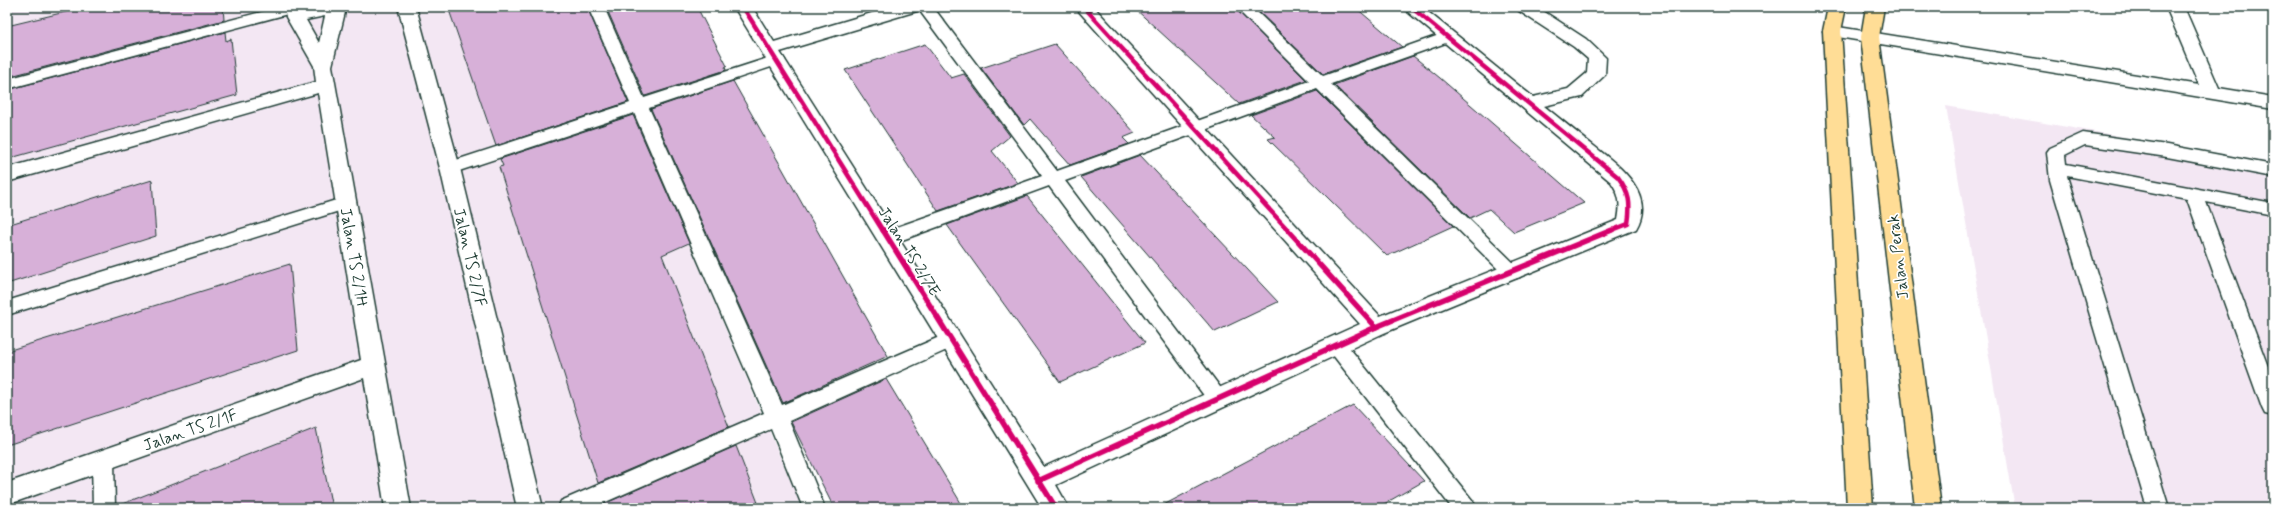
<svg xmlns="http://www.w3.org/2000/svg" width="2280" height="515" font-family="Mynerve,sans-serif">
	<rect width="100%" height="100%" fill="#fff"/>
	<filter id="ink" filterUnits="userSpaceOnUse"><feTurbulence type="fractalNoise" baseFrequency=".025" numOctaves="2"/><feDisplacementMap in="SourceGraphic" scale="8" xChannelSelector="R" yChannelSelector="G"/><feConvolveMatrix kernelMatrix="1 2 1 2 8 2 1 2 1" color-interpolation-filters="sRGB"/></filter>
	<g filter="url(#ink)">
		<g fill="#f3e7f3">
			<polygon points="7,7 588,7 802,508 7,508"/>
			<polygon points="1946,106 2273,163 2273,508 2015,508"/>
		</g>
		<g fill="#d7b0d8" stroke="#1f3d34">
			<polygon points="86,7 223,7 224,20 7,77 7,26"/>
			<polygon points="448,7 587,7 628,102 496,146"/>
			<polygon points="606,7 697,7 727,66 725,67 726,70 645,96"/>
			<polygon points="1133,7 1234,7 1306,80 1239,104"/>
			<polygon points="1254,7 1355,7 1402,47 1323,74"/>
			<polygon points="225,32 226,41 231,39 237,95 7,159 7,90"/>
			<polygon points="925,44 951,78 964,74 1010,136 992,151 1018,183 938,211 845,70"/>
			<polygon points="1055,44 1135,133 1123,138 1129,144 1070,165 1030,119 1024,125 981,68"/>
			<polygon points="1413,56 1440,78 1584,203 1514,232 1489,209 1470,218 1334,85"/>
			<polygon points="733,81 888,356 783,403 651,109"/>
			<polygon points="1317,91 1453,226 1387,256 1268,139 1275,137 1251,115"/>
			<polygon points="633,115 689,243 662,255 729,427 598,483 499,167 503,166 500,159"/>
			<polygon points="1140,155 1278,302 1215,332 1081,177"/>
			<polygon points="152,180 156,236 7,284 7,225"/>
			<polygon points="1027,196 1145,343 1060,382 947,225"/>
			<polygon points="290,264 298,350 7,445 7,351"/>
			<polygon points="886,379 964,508 834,508 791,422"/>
			<polygon points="1353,405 1424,481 1377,508 1158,508"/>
			<polygon points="316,428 332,508 117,508 117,506"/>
			<polygon points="736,446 760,508 606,508 604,504"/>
		</g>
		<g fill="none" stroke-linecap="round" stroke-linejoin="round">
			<g stroke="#1f3d34" stroke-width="3">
				<g id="lane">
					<polygon points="280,7 302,8 299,11 7,89 7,79"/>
					<polygon points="588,7 604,7 644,98 771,57 783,57 785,60 783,63 649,108 782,405 944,335 951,332 958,335 961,340 958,345 789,421 825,508 803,508 771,429 592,508 558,508 561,501 764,413 634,113 456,172 450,174 444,172 441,168 444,164 630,103"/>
					<polygon points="917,7 933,7 1057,171 1309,81 1235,7 1252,7 1323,76 1442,34 1454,34 1456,37 1454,40 1331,84 1523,272 1520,277 1513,279 1506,277 1317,89 1065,181 1229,399 1225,405 1218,407 1211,405 1049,186 894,243 887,245 880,243 878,238 880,233 1042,176"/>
					<polygon points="2083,133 2167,145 2273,165 2273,177 2167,157 2085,145 2065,155 2066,164 2273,203 2273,215 2206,202 2273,380 2273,416 2265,414 2262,408 2187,199 2067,176 2169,508 2147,508 2050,180 2047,152 2050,148"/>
					<polygon points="346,197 352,199 355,203 352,207 7,315 7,301"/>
					<polygon points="1336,337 1343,340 1473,501 1476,508 1452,508 1329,350 1326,345 1329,340"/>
					<polygon points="103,451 111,454 114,460 115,508 93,508 92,460 95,454"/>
				</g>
			</g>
			<g stroke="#1f3d34" stroke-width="3">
				<g id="street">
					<path d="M 285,7 L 303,7 L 303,10 L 317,7 L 346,8 L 332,66 L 411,508 L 385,508 L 364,378 L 7,505 L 7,483 L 361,360 L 318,93 L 7,182 L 7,168 L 316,82 L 314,66 L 286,17 ZM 325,16 L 319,43 L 306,20 Z"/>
					<polygon points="398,7 416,7 460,168 543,508 517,508 440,168"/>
					<path d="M 734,7 L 752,7 L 774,42 L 892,7 L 920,7 L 917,11 L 780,52 L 1044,467 L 1360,324 L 1075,7 L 1094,7 L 1380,316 L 1618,220 C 1621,204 1620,195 1611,182 L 1402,7 L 1422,7 L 1533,97 L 1568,89 L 1587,73 L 1588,59 L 1574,47 L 1519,11 L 1516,7 L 1537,7 L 1586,39 L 1606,58 L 1605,75 L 1582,97 L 1544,106 C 1560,119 1575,131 1590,143 C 1615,163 1658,192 1636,229 L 1384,333 L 1056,485 L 1069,508 L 1042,508 Z"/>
					<polygon points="2166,7 2184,7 2219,88 2273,97 2273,109 1832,36 1826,35 1823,31 1826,27 1832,26 2199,85"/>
				</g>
			</g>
			<g stroke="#1f3d34" stroke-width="3">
				<g id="primary">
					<polygon points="1828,7 1846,7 1841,31 1873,508 1847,508 1823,31"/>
					<polygon points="1866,7 1884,7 1879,37 1941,508 1915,508 1861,37"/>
				</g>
			</g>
			<use href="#lane" fill="#fff" fill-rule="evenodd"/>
			<use href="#street" fill="#fff" fill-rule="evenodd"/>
			<use href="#primary" fill="#ffdd96" fill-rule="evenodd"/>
			<g stroke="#fff" stroke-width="6">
				<g id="cycleway-far1">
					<polyline points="743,7 883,231"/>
					<polyline points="1084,7 1289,231"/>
					<path d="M 1411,7 L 1618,177 C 1630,193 1631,204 1628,224 L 1610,231"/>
				</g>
			</g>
			<g stroke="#fff" stroke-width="8">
				<g id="cycleway">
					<polyline points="883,230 1056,508"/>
					<polyline points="1376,327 1612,230"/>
					<polyline points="1038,481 1376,327 1288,230"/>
				</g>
			</g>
			<use href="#cycleway-far1" stroke="#d6006c" stroke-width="4.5"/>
			<use href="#cycleway" stroke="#d6006c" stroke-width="5.5"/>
		</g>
	</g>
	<g text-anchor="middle" stroke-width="3.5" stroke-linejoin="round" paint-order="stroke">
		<g font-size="16" fill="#1f3d34" stroke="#fff">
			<text transform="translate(910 251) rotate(58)" y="6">Jalan TS 2/7E</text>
			<text transform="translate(355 257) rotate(80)" y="6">Jalan TS 2/1H</text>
			<text transform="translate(471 257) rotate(77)" y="6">Jalan TS 2/7F</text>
			<text transform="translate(1897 257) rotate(-97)" y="6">Jalan Perak</text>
			<text transform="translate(190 429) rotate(-19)" y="6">Jalan TS 2/1F</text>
		</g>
	</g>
	<rect width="2280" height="515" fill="none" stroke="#fff" stroke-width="24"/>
	<rect x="12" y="12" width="2256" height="491" fill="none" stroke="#1f3d34" stroke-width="1.5" filter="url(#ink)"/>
</svg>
